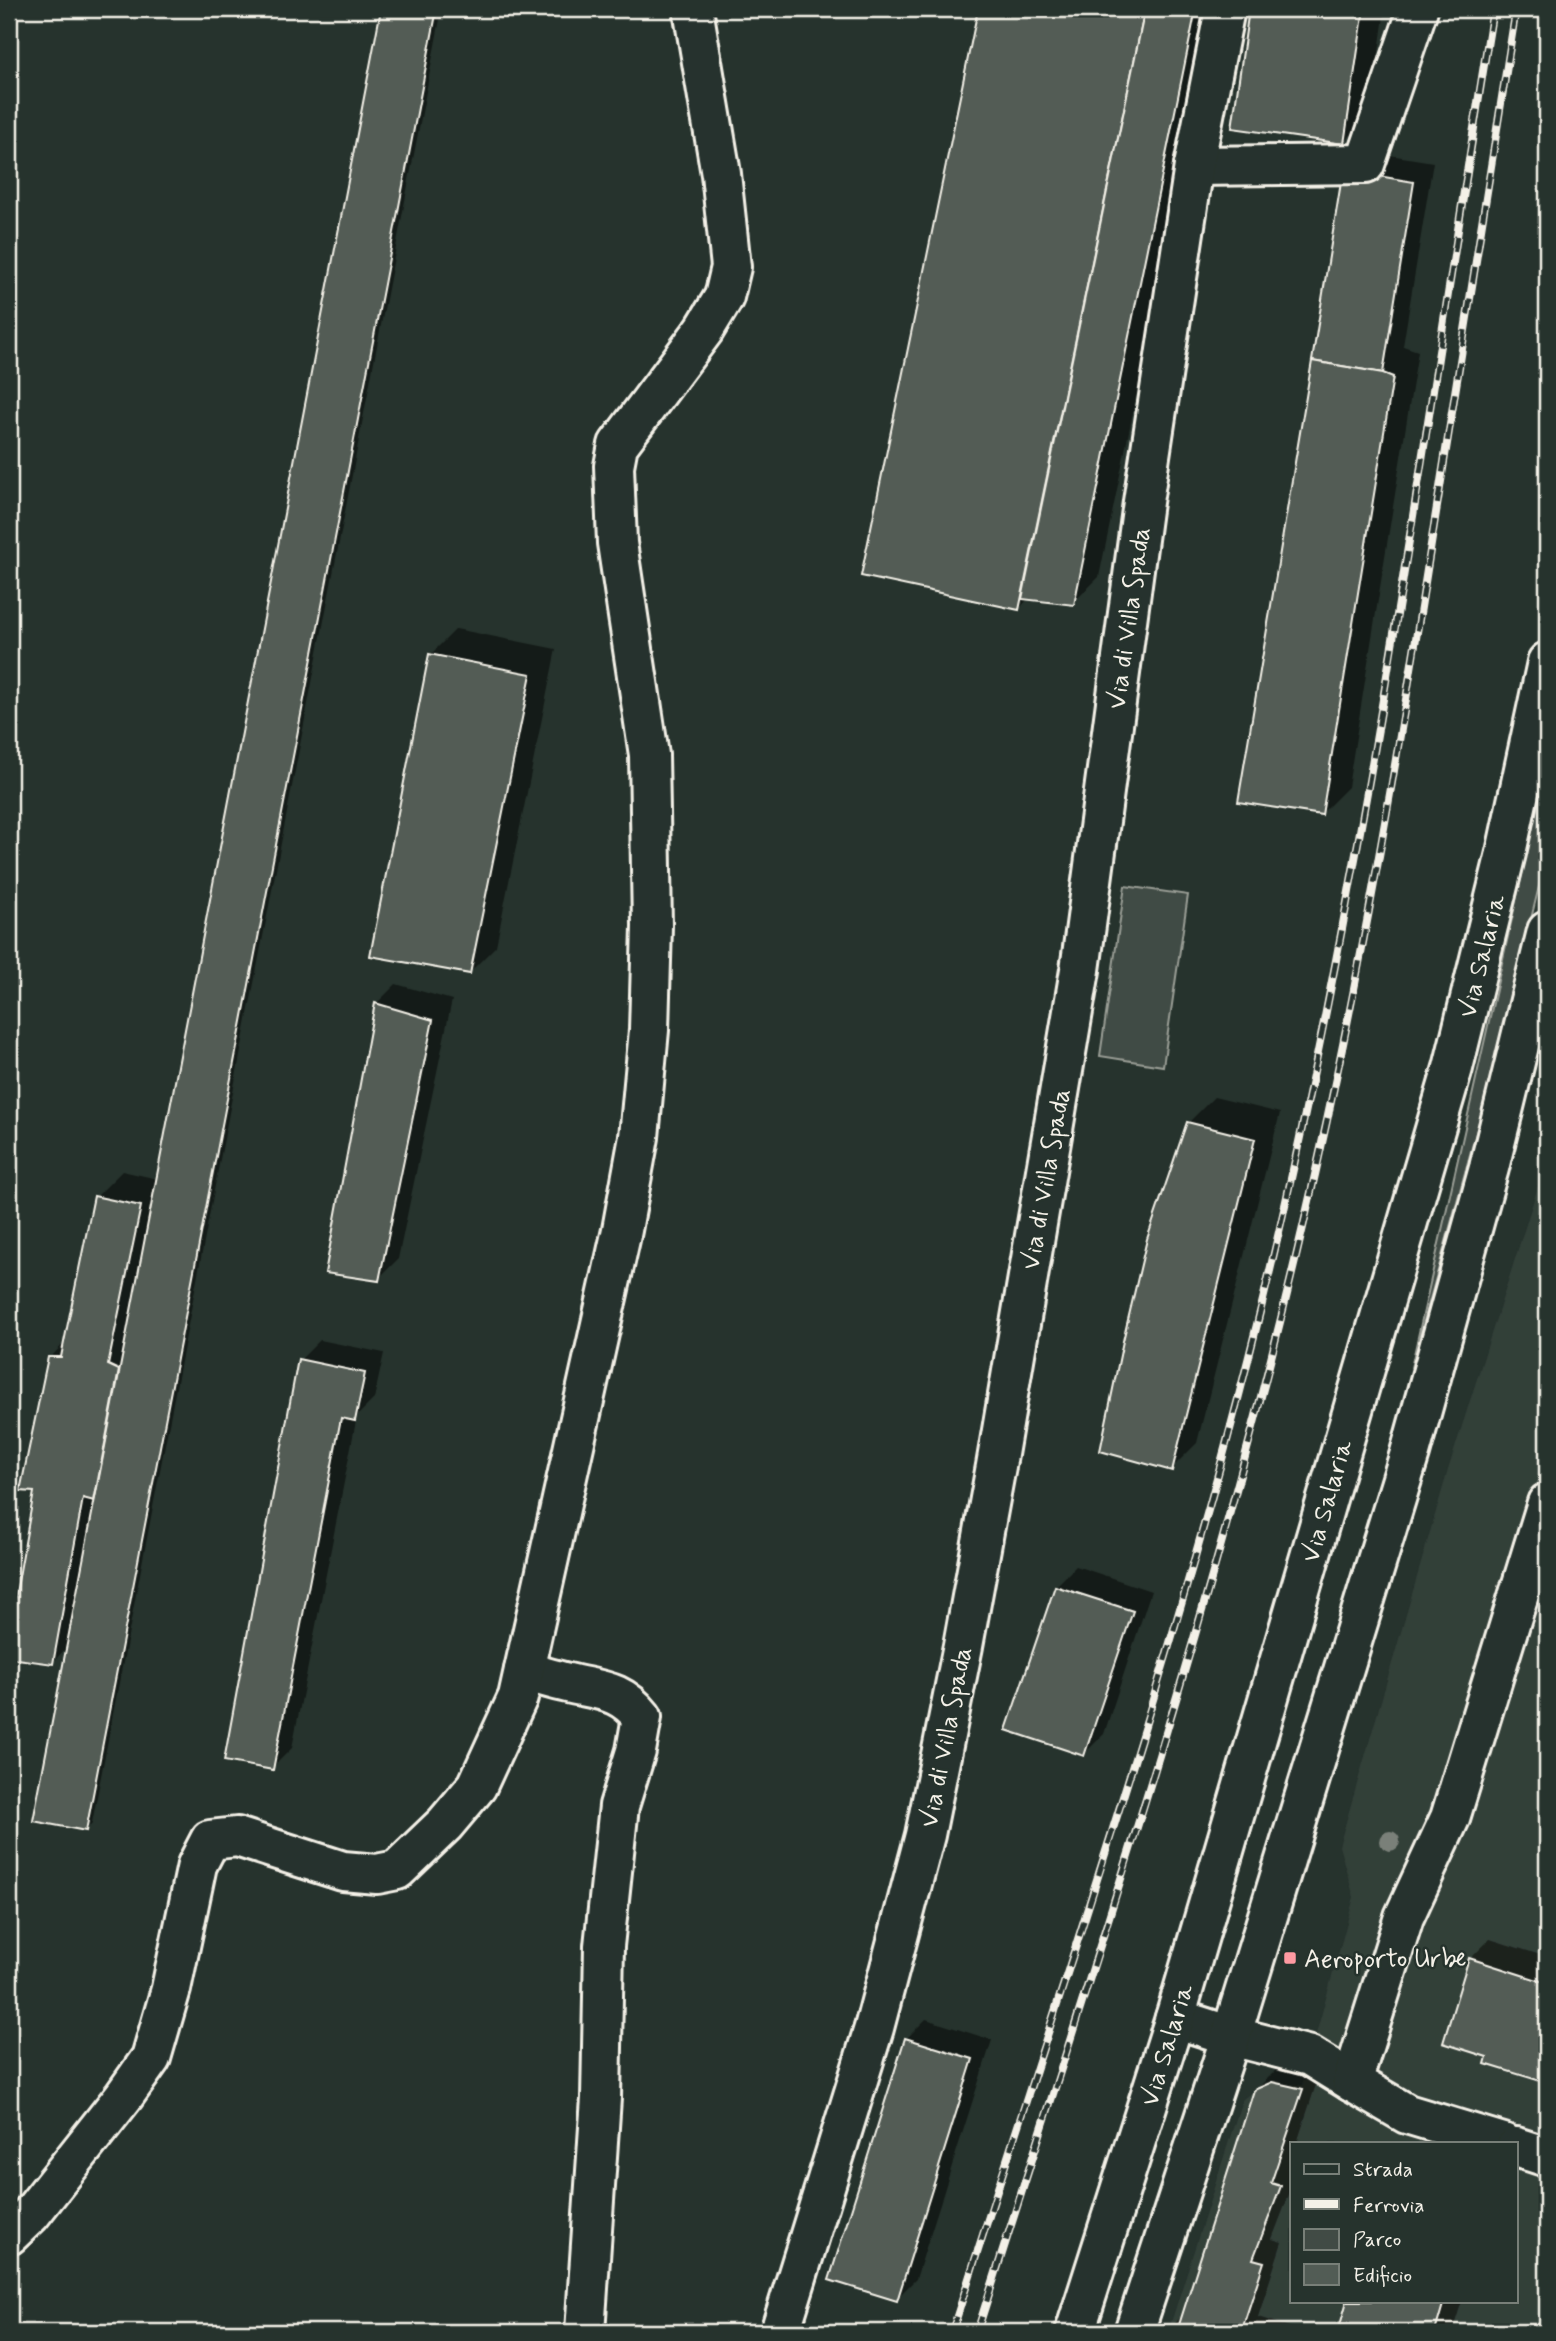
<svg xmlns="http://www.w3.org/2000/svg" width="1556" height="2341" font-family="Mynerve,sans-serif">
	<rect width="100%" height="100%" fill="#26332d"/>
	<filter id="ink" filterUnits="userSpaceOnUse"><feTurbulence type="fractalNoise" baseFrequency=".0143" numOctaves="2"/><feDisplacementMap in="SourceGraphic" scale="14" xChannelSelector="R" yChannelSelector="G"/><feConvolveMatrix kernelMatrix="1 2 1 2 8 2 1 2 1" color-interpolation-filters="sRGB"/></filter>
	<g filter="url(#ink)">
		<path fill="#333f39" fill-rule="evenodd" d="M 1547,1158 L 1547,2332 L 1168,2332 L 1242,2100 L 1254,2090 L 1272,2082 L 1302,2085 L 1354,1897 L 1339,1846 L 1448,1470 ZM 1292,2143 L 1516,2143 L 1516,2301 L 1292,2301 Z"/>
		<g fill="#414b45" stroke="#9a9e96" stroke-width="2">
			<polygon points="1547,763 1547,854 1498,1053 1411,1368"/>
			<polygon points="1125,886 1188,895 1163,1066 1100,1056"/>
		</g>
		<g fill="#0007">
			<polygon points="382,9 442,9 92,1823 86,1830 68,1646 53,1662 9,1657 9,1642 37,1490 50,1358 66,1341 96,1197 122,1171 158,1179"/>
			<polygon points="980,9 1216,9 1099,577 1073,603 1029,598 1019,609 863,575"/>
			<polygon points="1251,9 1385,9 1370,116 1344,142 1234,126"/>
			<polygon points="1365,151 1433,162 1403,346 1418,351 1348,787 1322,813"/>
			<polygon points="456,629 556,649 496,946 470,972 430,655"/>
			<polygon points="396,984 452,1000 398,1259 378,1279 376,1004"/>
			<polygon points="1214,1097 1280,1113 1197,1443 1171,1469 1188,1123"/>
			<polygon points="320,1340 384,1353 374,1399 357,1416 292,1748 272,1768 300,1360"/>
			<polygon points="1076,1566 1151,1591 1104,1734 1084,1754 1056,1586"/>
			<polygon points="1490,1939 1547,1957 1546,2081 1470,1959"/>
			<polygon points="926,2019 992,2040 916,2279 896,2299 906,2039"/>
			<polygon points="1294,2063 1321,2069 1297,2143 1292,2143 1292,2187 1272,2239 1282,2242 1258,2317 1293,2328 1292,2332 1170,2332 1172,2326 1185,2313 1255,2091 1276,2070"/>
			<polygon points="1349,2301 1462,2301 1452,2332 1340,2332"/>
		</g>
		<g fill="#525c55" stroke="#f4f1e8" stroke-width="2">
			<polygon points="381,9 437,9 86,1831 33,1821"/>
			<polygon points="978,9 1145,9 1019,610 861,576"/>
			<polygon points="1145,9 1196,9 1074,605 1022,599"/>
			<polygon points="1249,9 1364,9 1344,144 1232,128"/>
			<polygon points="1343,170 1414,182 1383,373 1312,361"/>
			<polygon points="1312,361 1383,373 1393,377 1322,815 1238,802"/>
			<polygon points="429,654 531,674 470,974 370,956"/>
			<polygon points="375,1003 433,1020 379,1281 325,1273"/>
			<polygon points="1187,1122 1255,1139 1172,1471 1100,1451 1123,1341 1147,1239"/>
			<polygon points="94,1196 141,1206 108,1365 119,1370 94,1501 83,1498 53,1664 9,1658 9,1633 34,1492 20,1491 48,1357 61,1357"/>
			<polygon points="298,1359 365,1373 355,1421 341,1418 273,1770 224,1761"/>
			<polygon points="1055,1586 1133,1611 1084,1756 1006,1730"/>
			<polygon points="1469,1958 1547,1983 1547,2083 1485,2064 1487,2057 1443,2043"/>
			<polygon points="905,2038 973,2059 897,2301 829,2280"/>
			<polygon points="1272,2082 1303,2089 1271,2183 1281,2186 1253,2259 1264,2262 1241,2332 1195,2332 1178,2328 1254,2090"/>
			<polygon points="1347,2301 1444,2301 1435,2332 1338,2332"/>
		</g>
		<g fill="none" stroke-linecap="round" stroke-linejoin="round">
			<g stroke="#f4f1e8" stroke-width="44">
				<g id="minor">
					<polyline points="1194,166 1365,164 1418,9"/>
					<path d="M 524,1671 C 539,1675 553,1680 568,1683 C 600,1691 620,1689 642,1717 L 636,1751 L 619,1806 L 604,1946 L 601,2098 L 585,2332"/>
					<polyline points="1175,2018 1231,2036 1310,2056 1352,2082"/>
					<polyline points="1503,2143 1407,2114 1352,2082 1404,1917 1450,1818 1547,1503"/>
					<polyline points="1516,2147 1547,2157"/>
					<polyline points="9,2235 31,2214 124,2096 151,2058 171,1989 197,1865 210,1840 237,1837 343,1871 377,1874 397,1870 445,1824 477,1786 518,1697 622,1230 639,1137 649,1030 652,926 649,755 617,543 614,466 618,445 704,330 724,297 731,267 721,174 693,9"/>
					<polyline points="780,2332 874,2028 925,1835 963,1646 996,1466 1080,970 1143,502 1194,166 1225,9"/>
				</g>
			</g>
			<g stroke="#f4f1e8" stroke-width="44">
				<g id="major">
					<polyline points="1075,2332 1175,2018 1453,1068 1506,853 1547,662"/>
					<polyline points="1134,2332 1231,2036 1410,1453 1489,1168 1547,931"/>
				</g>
			</g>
			<use href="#minor" stroke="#26332d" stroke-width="38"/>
			<use href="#major" stroke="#26332d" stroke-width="38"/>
			<g stroke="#f4f1e8" stroke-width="8">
				<g id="rail">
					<path d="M 952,2332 C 1064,1977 1187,1625 1272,1262 C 1369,849 1425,428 1493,9"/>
					<path d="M 977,2332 C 1093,1966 1216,1601 1303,1227 C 1358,993 1398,756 1435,519 C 1462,349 1489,179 1516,9"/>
				</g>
			</g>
			<use href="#rail" stroke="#26332d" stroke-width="5" stroke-dasharray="16" stroke-linecap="butt"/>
		</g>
		<circle fill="#7a8079" cx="1390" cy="1841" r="10"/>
	</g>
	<rect fill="#ff9aa2" stroke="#26332d" stroke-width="2.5" x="1283" y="1951" width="14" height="14" rx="3.5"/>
	<g text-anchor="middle" stroke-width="5" stroke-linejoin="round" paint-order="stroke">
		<g font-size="26" fill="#f4f1e8" stroke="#26332d">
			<text transform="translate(1128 618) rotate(-82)" y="9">Via di Villa Spada</text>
			<text transform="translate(1481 956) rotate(-76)" y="9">Via Salaria</text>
			<text transform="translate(1045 1179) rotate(-80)" y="9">Via di Villa Spada</text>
			<text transform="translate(1326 1501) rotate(-74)" y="9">Via Salaria</text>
			<text transform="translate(945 1737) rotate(-79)" y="9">Via di Villa Spada</text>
			<text transform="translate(1166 2045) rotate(-73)" y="9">Via Salaria</text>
		</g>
		<g font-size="26" fill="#f4f1e8" stroke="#26332d" text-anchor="start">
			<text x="1304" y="1967">Aeroporto Urbe</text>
		</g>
	</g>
	<rect width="1556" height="2341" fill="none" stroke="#26332d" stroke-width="35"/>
	<rect x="18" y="18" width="1521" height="2306" fill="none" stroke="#f4f1e8" stroke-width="2.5" filter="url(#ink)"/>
	<rect x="1290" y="2142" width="228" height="161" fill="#26332d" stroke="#787f78" stroke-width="2"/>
	<rect x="1304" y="2164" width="35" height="10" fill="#26332d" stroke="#787f78" stroke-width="2"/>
	<text x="1353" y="2176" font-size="21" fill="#f4f1e8">Strada</text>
	<rect x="1304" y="2199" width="35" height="10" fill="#f4f1e8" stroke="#787f78" stroke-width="2"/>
	<text x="1353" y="2212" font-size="21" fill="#f4f1e8">Ferrovia</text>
	<rect x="1304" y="2229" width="35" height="21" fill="#414b45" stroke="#787f78" stroke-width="2"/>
	<text x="1353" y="2246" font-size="21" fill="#f4f1e8">Parco</text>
	<rect x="1304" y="2264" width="35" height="21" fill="#525c55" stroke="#787f78" stroke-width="2"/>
	<text x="1353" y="2282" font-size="21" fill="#f4f1e8">Edificio</text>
</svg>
